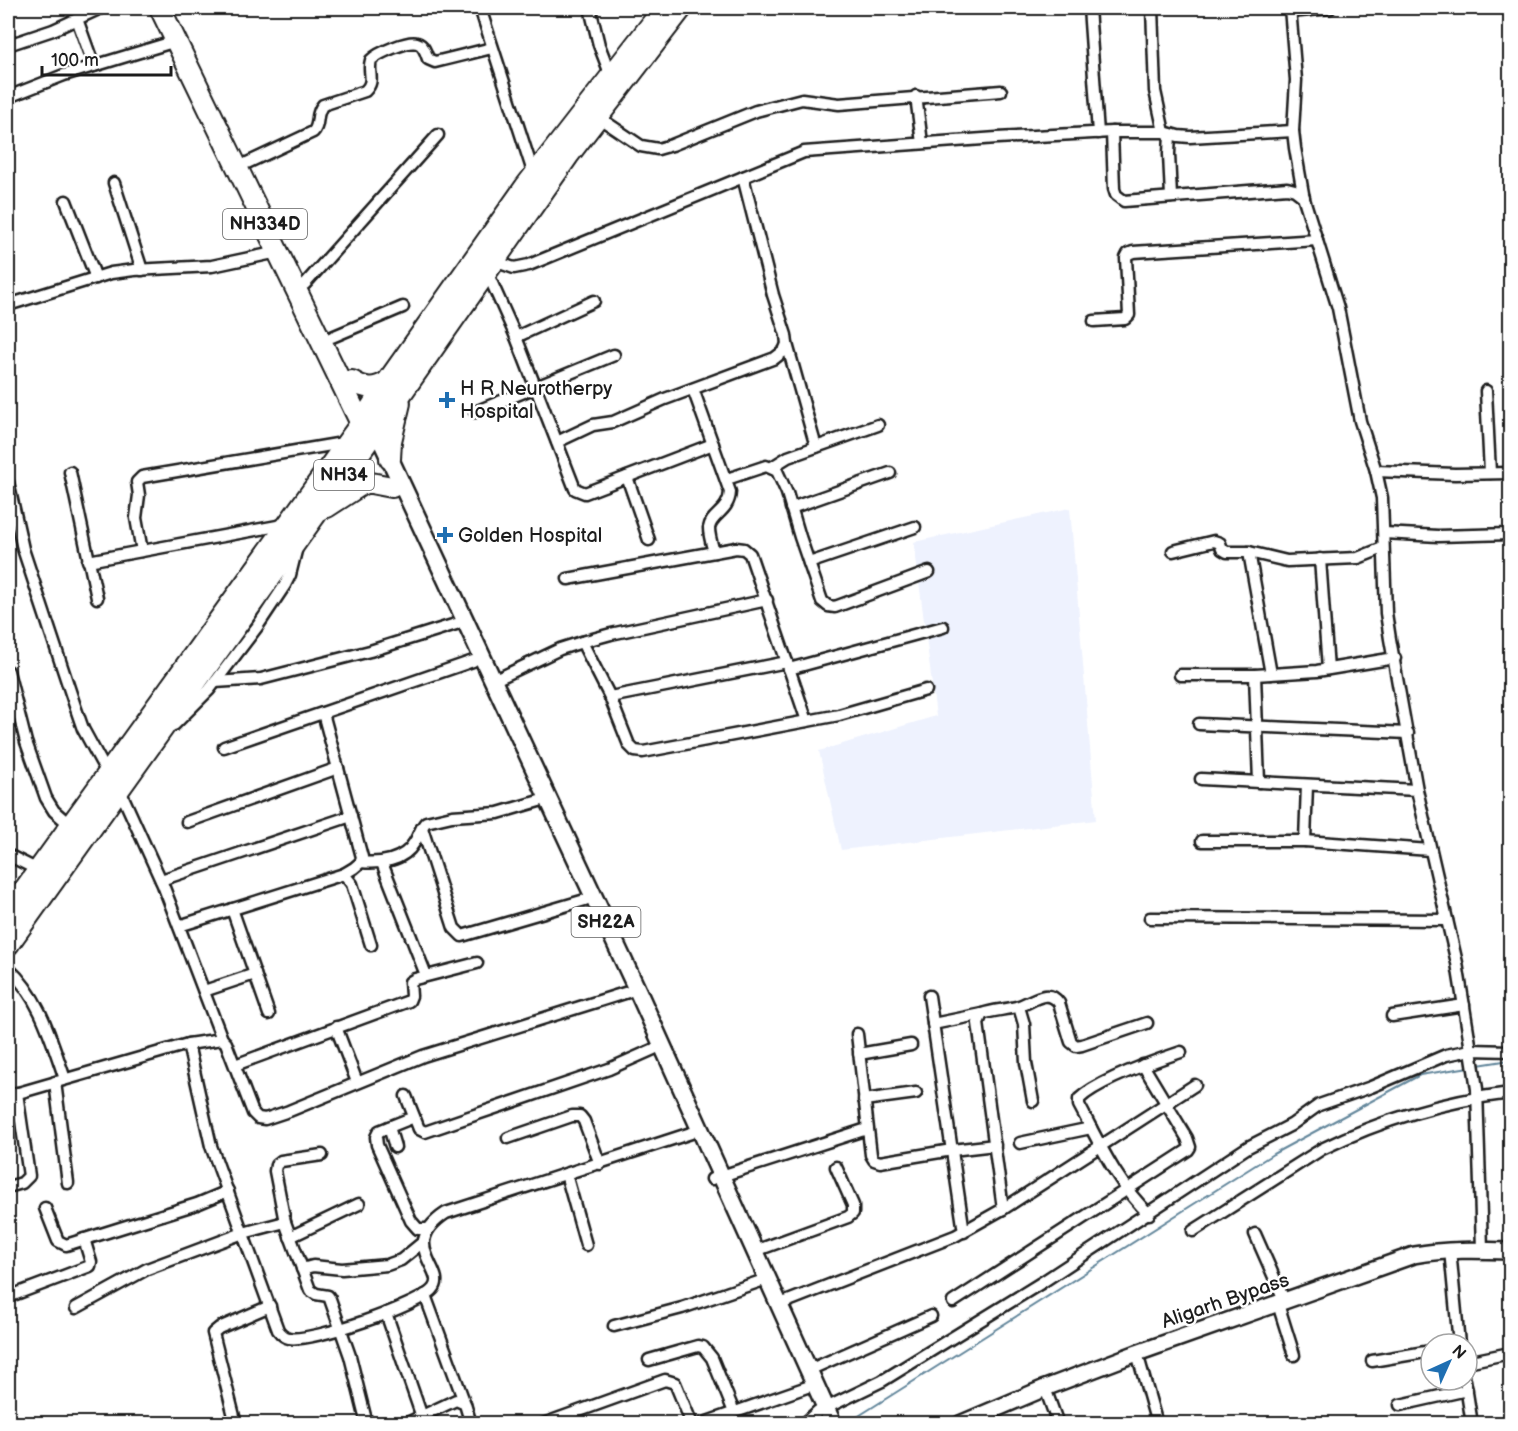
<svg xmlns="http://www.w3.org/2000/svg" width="1518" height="1431" font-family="'Balsamiq Sans',sans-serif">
	<rect width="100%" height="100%" fill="#fff"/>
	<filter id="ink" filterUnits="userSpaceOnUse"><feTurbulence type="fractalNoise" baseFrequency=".0167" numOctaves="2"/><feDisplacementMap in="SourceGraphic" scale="12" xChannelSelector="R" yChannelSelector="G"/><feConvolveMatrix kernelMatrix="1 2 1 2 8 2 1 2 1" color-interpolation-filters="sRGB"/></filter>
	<g filter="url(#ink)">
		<polygon fill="#eef2fe" points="1070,508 1096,820 841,850 819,751 936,716 914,542"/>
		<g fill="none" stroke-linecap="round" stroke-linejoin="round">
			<g stroke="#62869b" stroke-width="2">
				<polyline points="1478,1065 1510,1060"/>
				<polyline points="846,1424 1273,1154 1420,1075 1469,1067"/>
			</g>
			<g stroke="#1c1c1c" stroke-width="15">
				<g id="street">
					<polyline points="480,8 534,175"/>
					<polyline points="590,8 599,45 611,76"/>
					<polyline points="1089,8 1098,133"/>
					<polyline points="1152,8 1155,91 1164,132"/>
					<polyline points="1290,8 1296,80 1293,131 1295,148 1304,199 1338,308 1360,421 1376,471 1382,498 1386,613 1390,639 1417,790 1457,963 1471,1050 1477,1089 1482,1249"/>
					<polyline points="1291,12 1330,8"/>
					<polyline points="77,19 94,66"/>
					<polyline points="8,45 53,30 101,8"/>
					<polyline points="916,96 922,143"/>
					<polyline points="8,97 64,75 176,41"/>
					<polyline points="598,117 641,146 658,149 672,145 756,111 802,99 839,104 1001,91"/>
					<polyline points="1112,132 1114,189 1116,195 1124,201 1287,188 1295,190 1304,197"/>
					<polyline points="1170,134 1169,154 1171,197"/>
					<path d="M 247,163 L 313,132 C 321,124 314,115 323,105 L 365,91 C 376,81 367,72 371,60 C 378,53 408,40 417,43 C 424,45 426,53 428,59 L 435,62 L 492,48"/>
					<polyline points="114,183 142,270"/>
					<polyline points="66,201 96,278"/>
					<polyline points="494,261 514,268 529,265 804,152 997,138 1112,132 1164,132 1178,136 1190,137 1293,131"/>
					<polyline points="487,272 516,337 575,489 585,493 713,444"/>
					<polyline points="305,284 438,135"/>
					<polyline points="8,305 111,273 134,270 212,266 278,252"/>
					<polyline points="1094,321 1125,319 1129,315 1126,258 1128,254 1133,252 1317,240"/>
					<polyline points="332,337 403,307"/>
					<polyline points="516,337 594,301"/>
					<polyline points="787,344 816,447"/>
					<path d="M 693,389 L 730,492 C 729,512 711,514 709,528 C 709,536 712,545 714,552"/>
					<polyline points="1486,391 1490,473"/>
					<polyline points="475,412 614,355"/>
					<polyline points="557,442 593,425 613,422 665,399 775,358 784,351 787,344 786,335 773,295 743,177"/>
					<polyline points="772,467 788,457 878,425"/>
					<polyline points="1376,471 1455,474 1510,473"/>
					<polyline points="70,472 97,598"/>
					<polyline points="627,477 649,540"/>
					<polyline points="727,479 766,466 777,471 787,493 800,537 822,601 828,606 835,607 929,572"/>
					<polyline points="8,482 23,549 75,706 83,729 107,773"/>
					<polyline points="791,508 890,473"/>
					<polyline points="1384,533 1438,536 1510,534"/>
					<polyline points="142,551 136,518 139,495 137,482 142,477 337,444"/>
					<polyline points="1173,551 1214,541 1220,543 1222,549 1227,552 1249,552 1287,561 1358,558 1383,548"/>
					<polyline points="1249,552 1271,674"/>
					<polyline points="1320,559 1328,669"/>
					<polyline points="88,561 288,524"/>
					<polyline points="809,563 915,527"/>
					<polyline points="568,579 736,548 744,549 750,554 807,721"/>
					<polyline points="582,642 610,697 629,745 635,751 643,752 839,715 926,690"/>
					<polyline points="789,669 943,627"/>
					<polyline points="8,671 26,742 46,798 54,811 70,825"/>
					<polyline points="1180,675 1255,675 1317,671 1395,658"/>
					<polyline points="1255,675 1259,782"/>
					<polyline points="493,681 560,649 582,642 611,634 767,600"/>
					<polyline points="215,682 261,679 370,651 456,624"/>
					<polyline points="610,697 787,662"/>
					<polyline points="323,713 362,857 361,862 354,868 344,874"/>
					<polyline points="1199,724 1408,733"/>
					<polyline points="174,725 209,690 257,627 285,585 290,575 296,551"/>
					<polyline points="224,747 473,661"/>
					<polyline points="1201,779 1417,790"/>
					<polyline points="119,788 163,885 222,1039"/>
					<polyline points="187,822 338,768"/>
					<polyline points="422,828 454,928 462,936 585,900"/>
					<polyline points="1202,841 1305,841 1430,850"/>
					<polyline points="1305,841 1307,785"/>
					<polyline points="8,855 38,870"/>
					<path d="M 361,862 C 379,864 404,861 414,843 C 419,836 420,828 426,822 L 452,816 L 498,813 L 539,801"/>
					<polyline points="382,863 426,975"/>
					<polyline points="161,880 351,816"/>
					<polyline points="232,909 269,1014"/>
					<polyline points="1150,918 1447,920"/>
					<polyline points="179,926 344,874 352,884 371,945"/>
					<path d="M 8,968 C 40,997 51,1039 65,1079"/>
					<polyline points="204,991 255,974"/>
					<polyline points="929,996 964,1232"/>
					<polyline points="1019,1007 1024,1024 1026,1063 1033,1101"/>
					<polyline points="1392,1016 1464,1005"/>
					<polyline points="933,1024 982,1014"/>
					<polyline points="336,1027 357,1082"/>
					<polyline points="857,1034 871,1155 874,1160 880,1162 952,1150 995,1145"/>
					<polyline points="188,1044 222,1039 226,1043 253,1113 258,1118 265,1119 289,1111 423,1056 628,992"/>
					<polyline points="859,1054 911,1045"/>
					<polyline points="235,1065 409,1001 411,996 410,982 415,979 477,963"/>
					<polyline points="55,1082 68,1183"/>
					<path d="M 8,1096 L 188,1044 L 211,1146 L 278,1330 C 281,1334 284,1337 289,1338 C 310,1343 420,1305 433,1289 C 449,1271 396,1246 446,1213 L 691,1133"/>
					<polyline points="406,1096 419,1129 425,1132 609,1069 654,1049"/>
					<polyline points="864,1100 916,1093"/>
					<polyline points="414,1117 379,1131 376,1137 377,1145 411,1221 418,1229 428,1229"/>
					<polyline points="389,1127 395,1147"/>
					<polyline points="508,1138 572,1116 580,1116 584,1121 600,1164"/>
					<polyline points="1020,1143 1091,1128"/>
					<polyline points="322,1155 281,1161 276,1165 275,1171 285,1222 310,1290 316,1294 328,1296 330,1299 350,1356 367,1424"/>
					<polyline points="566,1174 586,1245"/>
					<polyline points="712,1179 867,1129"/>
					<polyline points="8,1187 22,1183 29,1176 17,1093"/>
					<polyline points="45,1208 58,1241 66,1245 197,1204 228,1191"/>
					<polyline points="1003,1209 1195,1085"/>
					<path d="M 1149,1214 C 1117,1184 1099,1142 1079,1105 L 1079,1099 C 1099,1080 1154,1061 1181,1052"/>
					<path d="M 1193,1231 L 1322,1149 C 1381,1120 1445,1101 1510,1093"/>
					<polyline points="1255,1234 1285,1302"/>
					<polyline points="290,1237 359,1204"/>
					<polyline points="1450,1250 1459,1344"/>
					<polyline points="755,1251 848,1217 853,1213 853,1205 836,1167"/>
					<polyline points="302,1269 313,1266 342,1269 387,1265 401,1260 423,1242"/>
					<polyline points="425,1295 465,1404"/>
					<polyline points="8,1297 90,1266 91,1262 84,1239"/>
					<polyline points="953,1302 1188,1150 1190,1147 1187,1138 1143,1065"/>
					<polyline points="1278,1304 1294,1355"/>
					<path d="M 778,1305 L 955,1236 L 1003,1209 L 978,1023 L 982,1014 C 993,1010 1004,1010 1016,1007 C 1030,1004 1047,986 1059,1003 L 1071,1042 L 1076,1046 L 1082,1045 L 1147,1023"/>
					<polyline points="76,1308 147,1269 243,1233 285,1222"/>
					<polyline points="386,1313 421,1414"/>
					<polyline points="614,1326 682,1308 767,1279"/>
					<polyline points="1137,1353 1157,1424"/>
					<polyline points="649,1360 698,1346 703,1347 712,1358 734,1412"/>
					<polyline points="1372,1361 1431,1351"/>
					<polyline points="1467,1362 1510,1353"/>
					<polyline points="809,1370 931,1316"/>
					<polyline points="1465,1380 1472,1424"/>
					<polyline points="1045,1388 1058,1424"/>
					<polyline points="1400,1405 1467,1390"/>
					<polyline points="826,1408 882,1381 1041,1283 1248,1147 1291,1125 1319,1105 1371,1087 1446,1055 1471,1050 1510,1051"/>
					<polyline points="236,1424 213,1333 219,1328 270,1306"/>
					<polyline points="405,1424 456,1400 465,1404 471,1424"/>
					<polyline points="543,1424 665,1380 675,1383 692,1424"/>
					<polyline points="701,1424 807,1387"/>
					<polyline points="804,1424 818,1411"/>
				</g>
			</g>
			<g stroke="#1c1c1c" stroke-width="20">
				<path id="secondary" d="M 960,1424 L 1045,1388 L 1137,1353 L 1414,1255 C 1446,1249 1478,1250 1510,1251"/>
			</g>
			<g stroke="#1c1c1c" stroke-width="21">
				<polyline id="primary" points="376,429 640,996 833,1424"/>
			</g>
			<g stroke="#1c1c1c" stroke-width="24">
				<g id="highway">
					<polyline points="160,8 365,432"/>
					<path d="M 352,381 C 365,389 374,390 387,382"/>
					<polyline points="390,459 391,441 400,403"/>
					<polyline points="327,507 364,483 371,483 392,487"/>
					<polyline points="8,912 361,423 387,382 525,187 664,8"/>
					<polyline points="8,945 369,440 568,156 682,8"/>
				</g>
			</g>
			<use href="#street" stroke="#fff" stroke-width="10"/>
			<use href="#secondary" stroke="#fff" stroke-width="15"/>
			<use href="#primary" stroke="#fff" stroke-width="16"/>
			<use href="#highway" stroke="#fff" stroke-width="20"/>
		</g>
	</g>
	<g fill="#1f6fb2" stroke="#fff" stroke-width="2">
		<path d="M444 391h6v6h6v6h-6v6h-6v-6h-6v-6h6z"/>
		<path d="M442 526h6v6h6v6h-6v6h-6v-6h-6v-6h6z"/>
	</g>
	<g text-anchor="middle" stroke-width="5" stroke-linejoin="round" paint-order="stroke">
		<g fill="#fff" stroke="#606060" stroke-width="1.5">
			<rect x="223" y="209" width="84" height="30" rx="4.5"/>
			<rect x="314" y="460" width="60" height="30" rx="4.5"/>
			<rect x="571.5" y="907" width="69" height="30" rx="4.5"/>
		</g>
		<g font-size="18" font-weight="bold" fill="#1c1c1c">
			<text x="265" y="230">NH334D</text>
			<text x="344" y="481">NH34</text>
			<text x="606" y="928">SH22A</text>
		</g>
		<g font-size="20" fill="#1c1c1c" stroke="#fff" text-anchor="start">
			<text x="460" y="395">H R Neurotherpy<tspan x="460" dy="23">Hospital</tspan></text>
			<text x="458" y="542">Golden Hospital</text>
		</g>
		<g font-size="20" fill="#1c1c1c" stroke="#fff">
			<text transform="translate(1225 1300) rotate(-19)" y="7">Aligarh Bypass</text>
		</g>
	</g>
	<rect width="1518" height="1431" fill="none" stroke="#fff" stroke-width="30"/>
	<rect x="15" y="15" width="1488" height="1401" fill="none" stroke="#1c1c1c" stroke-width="2" filter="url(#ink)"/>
	<g transform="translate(1449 1362) rotate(45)"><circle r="28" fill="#ffffff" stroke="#a4a4a4" stroke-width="1.5"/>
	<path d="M0-4.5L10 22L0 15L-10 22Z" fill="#1f6fb2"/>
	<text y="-9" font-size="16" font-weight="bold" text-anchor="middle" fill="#1c1c1c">N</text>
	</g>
	<path d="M42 66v9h129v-9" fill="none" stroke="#1c1c1c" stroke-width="3"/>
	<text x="51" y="66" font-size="18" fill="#1c1c1c" stroke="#ffffff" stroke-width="4.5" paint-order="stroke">100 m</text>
</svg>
